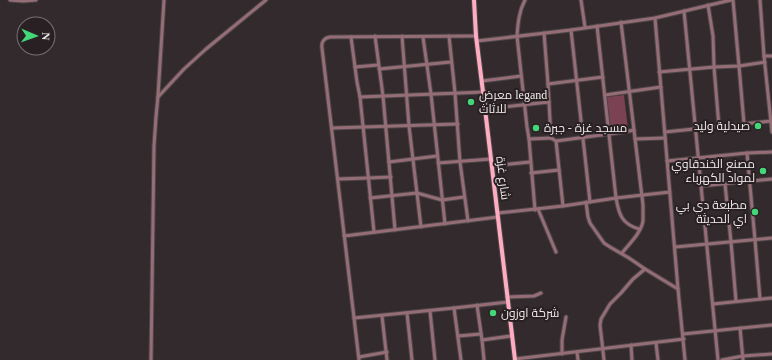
<svg xmlns="http://www.w3.org/2000/svg" width="772" height="360" font-family="'Times New Roman',Cairo,serif">
	<rect width="100%" height="100%" fill="#322a2c"/>
	<polygon fill="#7b4253" points="624,95 628,129 609,131 606,97"/>
	<g fill="none" stroke-linecap="round" stroke-linejoin="round">
		<g stroke="#4d4547" stroke-width="5">
			<g id="minor">
				<polyline points="10,0 23,1 36,0"/>
				<path d="M 525,0 C 519,11 518,23 517,36 L 527,127 L 529,139 L 535,210"/>
				<polyline points="581,0 585,27"/>
				<polyline points="733,0 739,66 744,124"/>
				<polyline points="760,0 764,56 772,132"/>
				<polyline points="708,5 713,36 714,67 719,127"/>
				<polyline points="684,11 718,360"/>
				<polyline points="655,18 678,289 685,360"/>
				<path d="M 621,22 L 643,205 C 643,210 643,216 643,221 C 641,233 629,244 622,253"/>
				<path d="M 597,26 L 616,198 C 619,215 622,224 639,229"/>
				<polyline points="571,30 590,202"/>
				<polyline points="544,33 548,84 551,138 556,141 563,206"/>
				<polyline points="375,36 383,96 395,230"/>
				<polyline points="402,36 409,126 421,227"/>
				<polyline points="449,36 455,93 460,162 468,221"/>
				<polyline points="351,37 357,82 360,97 374,232"/>
				<polyline points="423,37 431,94 445,224"/>
				<polyline points="477,41 571,30 655,18 731,0"/>
				<polyline points="764,56 772,56"/>
				<polyline points="355,67 378,65"/>
				<polyline points="379,69 451,62"/>
				<polyline points="659,72 714,67 739,66 765,62"/>
				<polyline points="482,81 521,76"/>
				<polyline points="548,84 603,77"/>
				<polyline points="605,95 661,87"/>
				<polyline points="158,97 184,69 206,49 266,0"/>
				<polyline points="360,97 484,92"/>
				<polyline points="485,109 549,102"/>
				<polyline points="332,128 458,124"/>
				<polyline points="665,132 771,121"/>
				<polyline points="529,139 551,138"/>
				<polyline points="635,139 665,138"/>
				<polyline points="556,141 624,132 634,130"/>
				<polyline points="747,153 755,240 760,299"/>
				<polyline points="667,161 747,153 772,152"/>
				<polyline points="389,162 437,156"/>
				<polyline points="438,163 491,159"/>
				<polyline points="492,166 530,162"/>
				<polyline points="531,173 559,170"/>
				<polyline points="338,179 368,178 391,177"/>
				<polyline points="725,184 731,242 736,301"/>
				<polyline points="701,186 772,179"/>
				<polyline points="370,198 417,193 442,200 464,197"/>
				<polyline points="586,202 588,217 590,223 604,243 610,247 629,258 645,269 678,289"/>
				<polyline points="538,209 556,252"/>
				<polyline points="498,213 563,206 616,198 670,192"/>
				<polyline points="344,236 498,217"/>
				<polyline points="675,247 772,238"/>
				<polyline points="507,297 534,296 541,293"/>
				<polyline points="713,304 772,298"/>
				<polyline points="477,305 482,340 484,360"/>
				<polyline points="454,308 461,360"/>
				<polyline points="430,311 435,360"/>
				<polyline points="407,313 412,360"/>
				<polyline points="382,316 387,360"/>
				<polyline points="354,318 454,308 508,302"/>
				<polyline points="740,328 743,360"/>
				<polyline points="683,334 772,325"/>
				<polyline points="458,336 481,334"/>
				<polyline points="482,340 511,336"/>
				<polyline points="656,343 658,360"/>
				<polyline points="631,345 632,360"/>
				<polyline points="577,352 578,360"/>
				<polyline points="562,354 562,340 566,317"/>
				<polyline points="359,357 387,352"/>
				<polyline points="515,359 684,339"/>
				<polyline points="151,360 154,146 156,117 158,96 164,0"/>
				<path d="M 359,360 L 322,48 C 321,42 324,38 330,37 L 476,36"/>
				<polyline points="604,360 600,325 601,319 610,304 621,293 633,279 645,269"/>
				<polyline points="722,360 743,356 772,354"/>
			</g>
		</g>
		<g stroke="#4d4547" stroke-width="6">
			<polyline id="major" points="474,0 476,36 483,92 484,92 485,109 515,360"/>
		</g>
		<use href="#minor" stroke="#956d77" stroke-width="3"/>
		<use href="#major" stroke="#feacc2" stroke-width="4"/>
	</g>
	<g fill="#44d77a" stroke="#282022" stroke-width="1.5">
		<circle cx="471" cy="102" r="4"/>
		<circle cx="758" cy="126" r="4"/>
		<circle cx="536" cy="128" r="4"/>
		<circle cx="763" cy="171" r="4"/>
		<circle cx="755" cy="212" r="4"/>
		<circle cx="493" cy="313" r="4"/>
	</g>
	<g text-anchor="middle" stroke-width="4" stroke-linejoin="round" paint-order="stroke">
		<g font-size="12" fill="#f1ebec" stroke="#282022" text-anchor="start">
			<text x="479" y="99">معرض legand<tspan x="479" dy="14">للاثاث</tspan></text>
			<text x="750" y="130" text-anchor="end">صيدلية وليد</text>
			<text x="544" y="132">مسجد غزة - جبرة</text>
			<text x="755" y="168" text-anchor="end">مصنع الخندقاوي<tspan x="755" dy="14">لمواد الكهرباء</tspan></text>
			<text x="747" y="209" text-anchor="end">مطبعة دي بي<tspan x="747" dy="14">اي الحديثة</tspan></text>
			<text x="501" y="317">شركة اوزون</text>
		</g>
		<g font-size="12" fill="#f1ebec" stroke="#282022">
			<text transform="translate(503 178) rotate(83)" y="4">شارع غزة</text>
		</g>
	</g>
	<g transform="translate(36 36) rotate(92)"><circle r="19" fill="#282022" stroke="#787173"/>
	<path d="M0-3L7 15L0 10L-7 15Z" fill="#44d77a"/>
	<text y="-6" font-size="11" font-weight="bold" text-anchor="middle" fill="#f1ebec">N</text>
	</g>
</svg>
